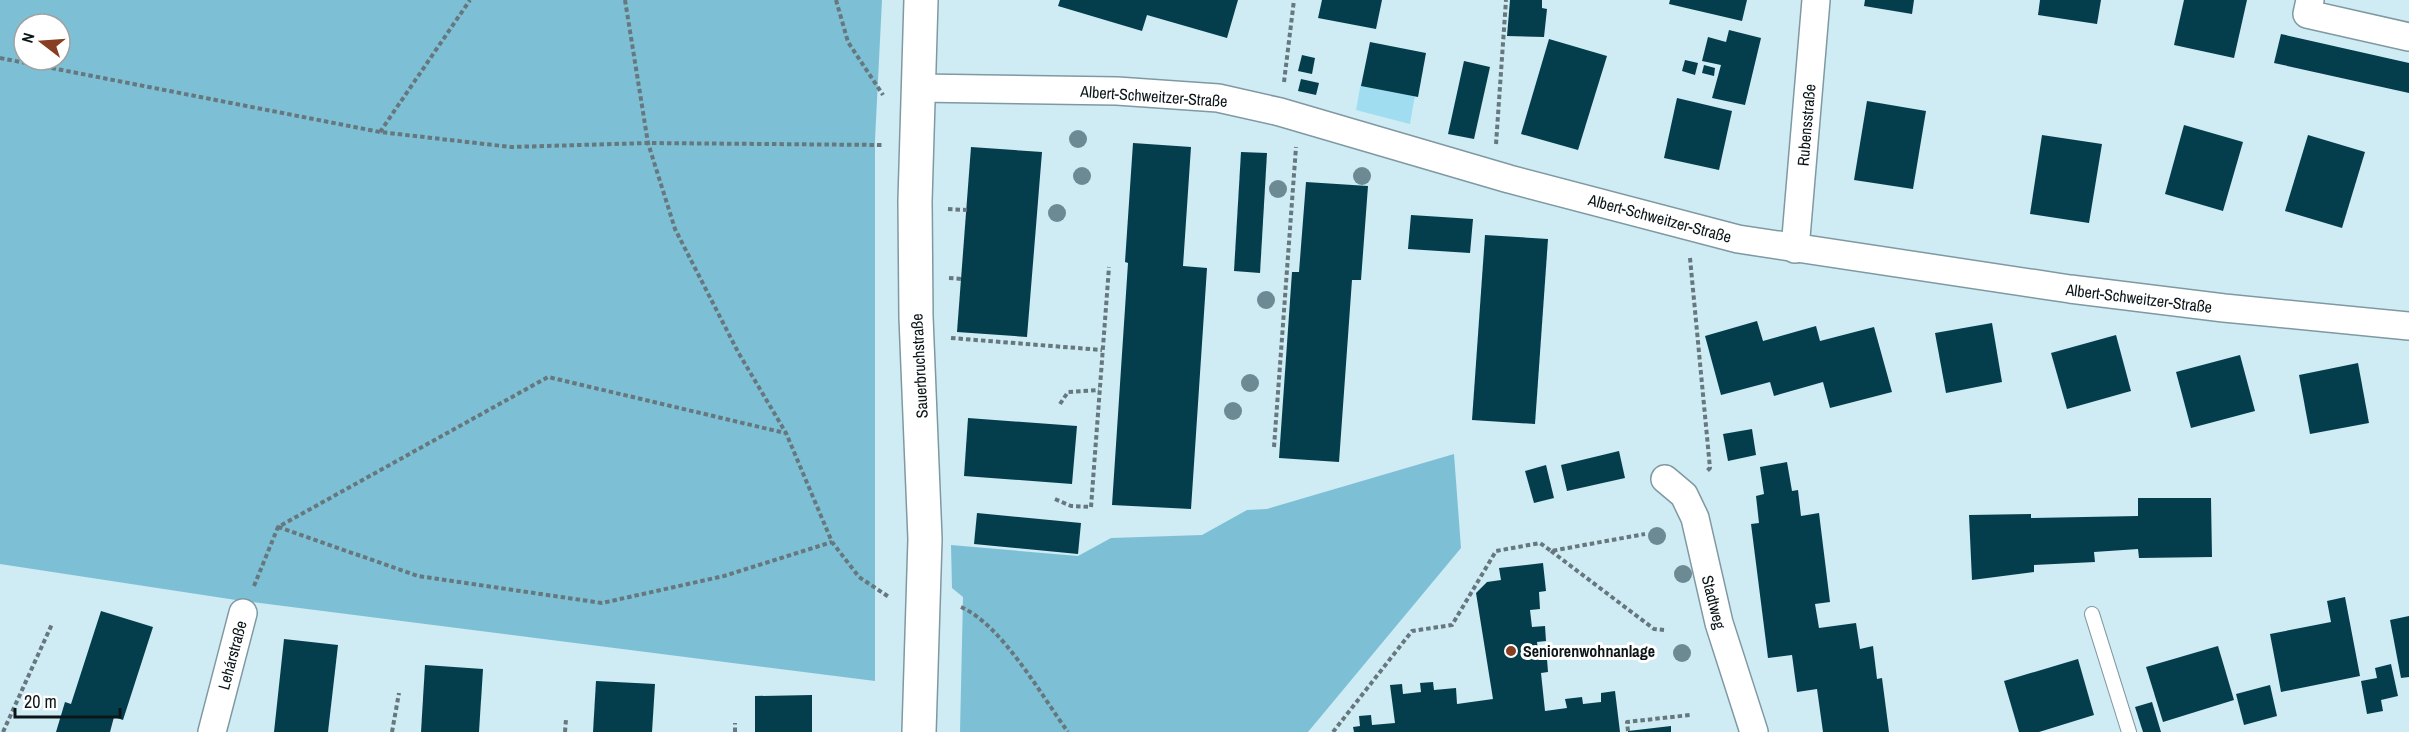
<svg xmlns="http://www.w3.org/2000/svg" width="2409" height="732" font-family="'Archivo Narrow',sans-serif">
	<rect width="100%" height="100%" fill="#cfebf4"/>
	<polygon fill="#a0ddf1" points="1361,83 1415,95 1410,124 1356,110"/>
	<g fill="#7dc0d6" fill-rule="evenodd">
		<path d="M 0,0 L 882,0 L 875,140 L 875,681 L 236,600 L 0,564 ZM 24,24 L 60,24 L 60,60 L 24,60 Z"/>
		<polygon points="1454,454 1461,548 1308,732 960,732 963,597 952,588 951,545 1078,556 1111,538 1202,535 1247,510 1267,509"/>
	</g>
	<g fill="#043e4d">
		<polygon points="1060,0 1238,0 1227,38 1147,15 1142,31 1058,6"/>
		<polygon points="1322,0 1382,0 1376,29 1318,18"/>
		<polygon points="1510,0 1542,0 1542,8 1547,9 1544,37 1507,36"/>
		<polygon points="1670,0 1747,0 1742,21 1669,4"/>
		<polygon points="1865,0 1914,0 1912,14 1864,6"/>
		<polygon points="2040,0 2101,0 2097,24 2038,15"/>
		<polygon points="2184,0 2247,0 2234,58 2174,45"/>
		<polygon points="1729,30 1761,38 1745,105 1712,98 1721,65 1702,61 1708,37 1726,42"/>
		<polygon points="2281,34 2409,63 2409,93 2274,63"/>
		<polygon points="1549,39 1607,56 1578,150 1521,134"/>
		<polygon points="1370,42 1426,53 1418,97 1361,86"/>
		<polygon points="1302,55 1315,58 1312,74 1298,71"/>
		<polygon points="1685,60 1698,63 1695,75 1682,71"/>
		<polygon points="1464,61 1490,67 1474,139 1448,134"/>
		<polygon points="1704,65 1715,68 1714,76 1702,73"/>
		<polygon points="1301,79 1319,83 1316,95 1298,91"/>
		<polygon points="1677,98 1732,111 1719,170 1664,158"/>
		<polygon points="1867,101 1926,111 1913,189 1854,180"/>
		<polygon points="2184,125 2243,142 2223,211 2165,194"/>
		<polygon points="2042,135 2102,144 2089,223 2030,214"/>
		<polygon points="2308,135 2365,152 2342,228 2285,211"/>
		<polygon points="1133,143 1191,147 1183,266 1207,268 1191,509 1112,505 1128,263 1125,262"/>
		<polygon points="971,147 1042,152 1027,337 957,332"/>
		<polygon points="1241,152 1267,153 1260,273 1234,271"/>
		<polygon points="1306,182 1368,186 1361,280 1352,280 1339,462 1279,458 1292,272 1299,272"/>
		<polygon points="1411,215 1473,219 1470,253 1408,249"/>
		<polygon points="1485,235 1548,239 1535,424 1472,420"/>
		<polygon points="1757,321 1763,341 1816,326 1820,341 1874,327 1892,392 1830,408 1823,382 1774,396 1770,382 1721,395 1705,336"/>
		<polygon points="1992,323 2002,382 1946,393 1935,333"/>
		<polygon points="2116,335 2131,391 2067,409 2051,353"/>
		<polygon points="2240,355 2255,411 2191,428 2176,372"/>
		<polygon points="2358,363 2369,423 2310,434 2299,375"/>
		<polygon points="968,418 1077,426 1072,484 964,476"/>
		<polygon points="1752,429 1756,455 1728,461 1723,434"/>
		<polygon points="1619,451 1625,478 1567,491 1561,465"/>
		<polygon points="1787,462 1792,491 1798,490 1801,516 1819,513 1830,602 1815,604 1819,628 1856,623 1860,649 1873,646 1877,679 1882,678 1889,732 1823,732 1817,689 1797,692 1792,655 1768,658 1751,524 1759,523 1756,496 1764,494 1760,467"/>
		<polygon points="1546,465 1554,498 1534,503 1525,471"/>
		<polygon points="2138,498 2211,498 2212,557 2139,558 2138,549 2094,552 2095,562 2034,565 2034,572 1972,580 1969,515 2031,514 2031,518 2138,516"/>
		<polygon points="977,513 1081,523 1078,554 974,544"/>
		<polygon points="1543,563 1546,591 1539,592 1540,609 1530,610 1532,627 1545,626 1546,641 1537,642 1539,660 1547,659 1548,672 1541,673 1545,711 1567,708 1565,699 1582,697 1583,704 1601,702 1601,693 1615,691 1620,732 1354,732 1353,727 1360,726 1359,716 1371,715 1372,725 1395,723 1390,685 1402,684 1403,694 1421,692 1420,683 1433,682 1434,690 1456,688 1457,704 1493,699 1476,593 1487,582 1501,580 1499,568"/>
		<polygon points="2345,597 2360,676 2281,692 2270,634 2331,622 2327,601"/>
		<polygon points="101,611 153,627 123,720 114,717 110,732 56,732 65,702 71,704"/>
		<polygon points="2409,616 2409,677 2401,678 2390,620"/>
		<polygon points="284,639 338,645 328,732 274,732"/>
		<polygon points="2218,646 2234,700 2163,722 2146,667"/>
		<polygon points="2078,659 2094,715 2039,732 2019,732 2004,681"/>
		<polygon points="2391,664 2398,696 2381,700 2383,711 2367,714 2361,681 2377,678 2375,668"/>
		<polygon points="425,665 483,669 479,732 421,732"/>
		<polygon points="596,681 655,684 652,732 593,732"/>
		<polygon points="2270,685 2277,716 2244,725 2236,694"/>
		<polygon points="812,695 812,732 755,732 755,696"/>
		<polygon points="2152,702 2161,732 2143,732 2135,707"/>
		<polygon points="1671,726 1671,732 1628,732 1628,731"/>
	</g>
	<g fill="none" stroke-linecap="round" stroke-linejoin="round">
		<g stroke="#7f99a2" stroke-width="16">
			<polyline id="service" points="2092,614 2129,732"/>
		</g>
		<g stroke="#7f99a2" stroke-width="30">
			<g id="minor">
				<polyline points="2310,0 2307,14 2409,37"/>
				<polyline points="918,88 1117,91 1218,98 1280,112 1509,179 1738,239 2070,289 2224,308 2409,326"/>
				<polyline points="1795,249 1816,0"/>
				<polyline points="1665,479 1684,495 1695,518 1719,623 1754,732"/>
				<polyline points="212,732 243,613"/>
			</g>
		</g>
		<g stroke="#7f99a2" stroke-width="36">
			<polyline id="tertiary" points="919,732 925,539 916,317 915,201 921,0"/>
		</g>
		<g stroke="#66787e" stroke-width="4" stroke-dasharray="4.5 3" stroke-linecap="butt">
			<polyline points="625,0 648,143 675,229 738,352 786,433 832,542 859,577 889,597"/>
			<polyline points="836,0 848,42 883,95"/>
			<polyline points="0,58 380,132 511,147 648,143 882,145"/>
			<polyline points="1284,82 1294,0"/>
			<polyline points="380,132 470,0"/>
			<polyline points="1496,144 1506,0"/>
			<polyline points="948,209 967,210"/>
			<polyline points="1690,258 1710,468 1706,472"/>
			<polyline points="949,278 962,279"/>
			<polyline points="951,338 1102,350"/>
			<polyline points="1060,404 1068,392 1099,390"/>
			<polyline points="1274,447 1296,147"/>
			<polyline points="1055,499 1071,506 1091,507 1109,267"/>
			<polyline points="278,527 418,576 602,603 724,576 832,542"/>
			<polyline points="1551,551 1654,629 1664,630"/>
			<polyline points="254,586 278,527 548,377 785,433"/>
			<path d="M 961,607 C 1002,625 1041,695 1068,732"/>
			<polyline points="1628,731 1627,722 1690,715"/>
			<polyline points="3,732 52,624"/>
			<polyline points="392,732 399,693"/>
			<polyline points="565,732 566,719"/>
			<polyline points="735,732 735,723"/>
			<polyline points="1333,732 1412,631 1452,625 1496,551 1540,543 1551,551 1645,534"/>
		</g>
		<use href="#service" stroke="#fff" stroke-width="14"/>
		<use href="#minor" stroke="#fff" stroke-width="27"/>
		<use href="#tertiary" stroke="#fff" stroke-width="33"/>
	</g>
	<g fill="#6b8a94">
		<circle cx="1078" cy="139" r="9"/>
		<circle cx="1082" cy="176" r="9"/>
		<circle cx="1362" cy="176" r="9"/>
		<circle cx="1278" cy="189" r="9"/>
		<circle cx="1057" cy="213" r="9"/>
		<circle cx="1266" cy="300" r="9"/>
		<circle cx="1250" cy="383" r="9"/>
		<circle cx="1233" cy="411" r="9"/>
		<circle cx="1657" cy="536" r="9"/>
		<circle cx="1683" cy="574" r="9"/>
		<circle cx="1682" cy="653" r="9"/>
	</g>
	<circle fill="#873e22" stroke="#fff" stroke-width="2" cx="1511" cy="651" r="6"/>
	<g text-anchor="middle" stroke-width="6" stroke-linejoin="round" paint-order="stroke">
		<g font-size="16" fill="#0c1619" stroke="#fff">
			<text transform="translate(1154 96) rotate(4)" y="6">Albert-Schweitzer-Straße</text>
			<text transform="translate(1806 125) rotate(-85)" y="6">Rubensstraße</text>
			<text transform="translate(1660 218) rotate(15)" y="6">Albert-Schweitzer-Straße</text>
			<text transform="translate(2139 298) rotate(7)" y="6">Albert-Schweitzer-Straße</text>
			<text transform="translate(919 366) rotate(-93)" y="6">Sauerbruchstraße</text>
			<text transform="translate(1714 602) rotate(76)" y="6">Stadtweg</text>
			<text transform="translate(232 655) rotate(-75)" y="6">Lehárstraße</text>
		</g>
		<g font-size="16" font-weight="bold" fill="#0c1619" stroke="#fff" text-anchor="start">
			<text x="1523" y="657">Seniorenwohnanlage</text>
		</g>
	</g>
	<g transform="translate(42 42) rotate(287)"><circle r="28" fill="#ffffff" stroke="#9ea2a3" stroke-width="1.5"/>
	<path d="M0-4.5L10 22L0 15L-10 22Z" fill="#873e22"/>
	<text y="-9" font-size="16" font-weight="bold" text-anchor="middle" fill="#0c1619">N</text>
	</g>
	<path d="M15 708v9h105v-9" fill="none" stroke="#0c1619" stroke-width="3"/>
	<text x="24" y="708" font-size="18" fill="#0c1619" stroke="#ffffff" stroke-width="4.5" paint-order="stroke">20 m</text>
</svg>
